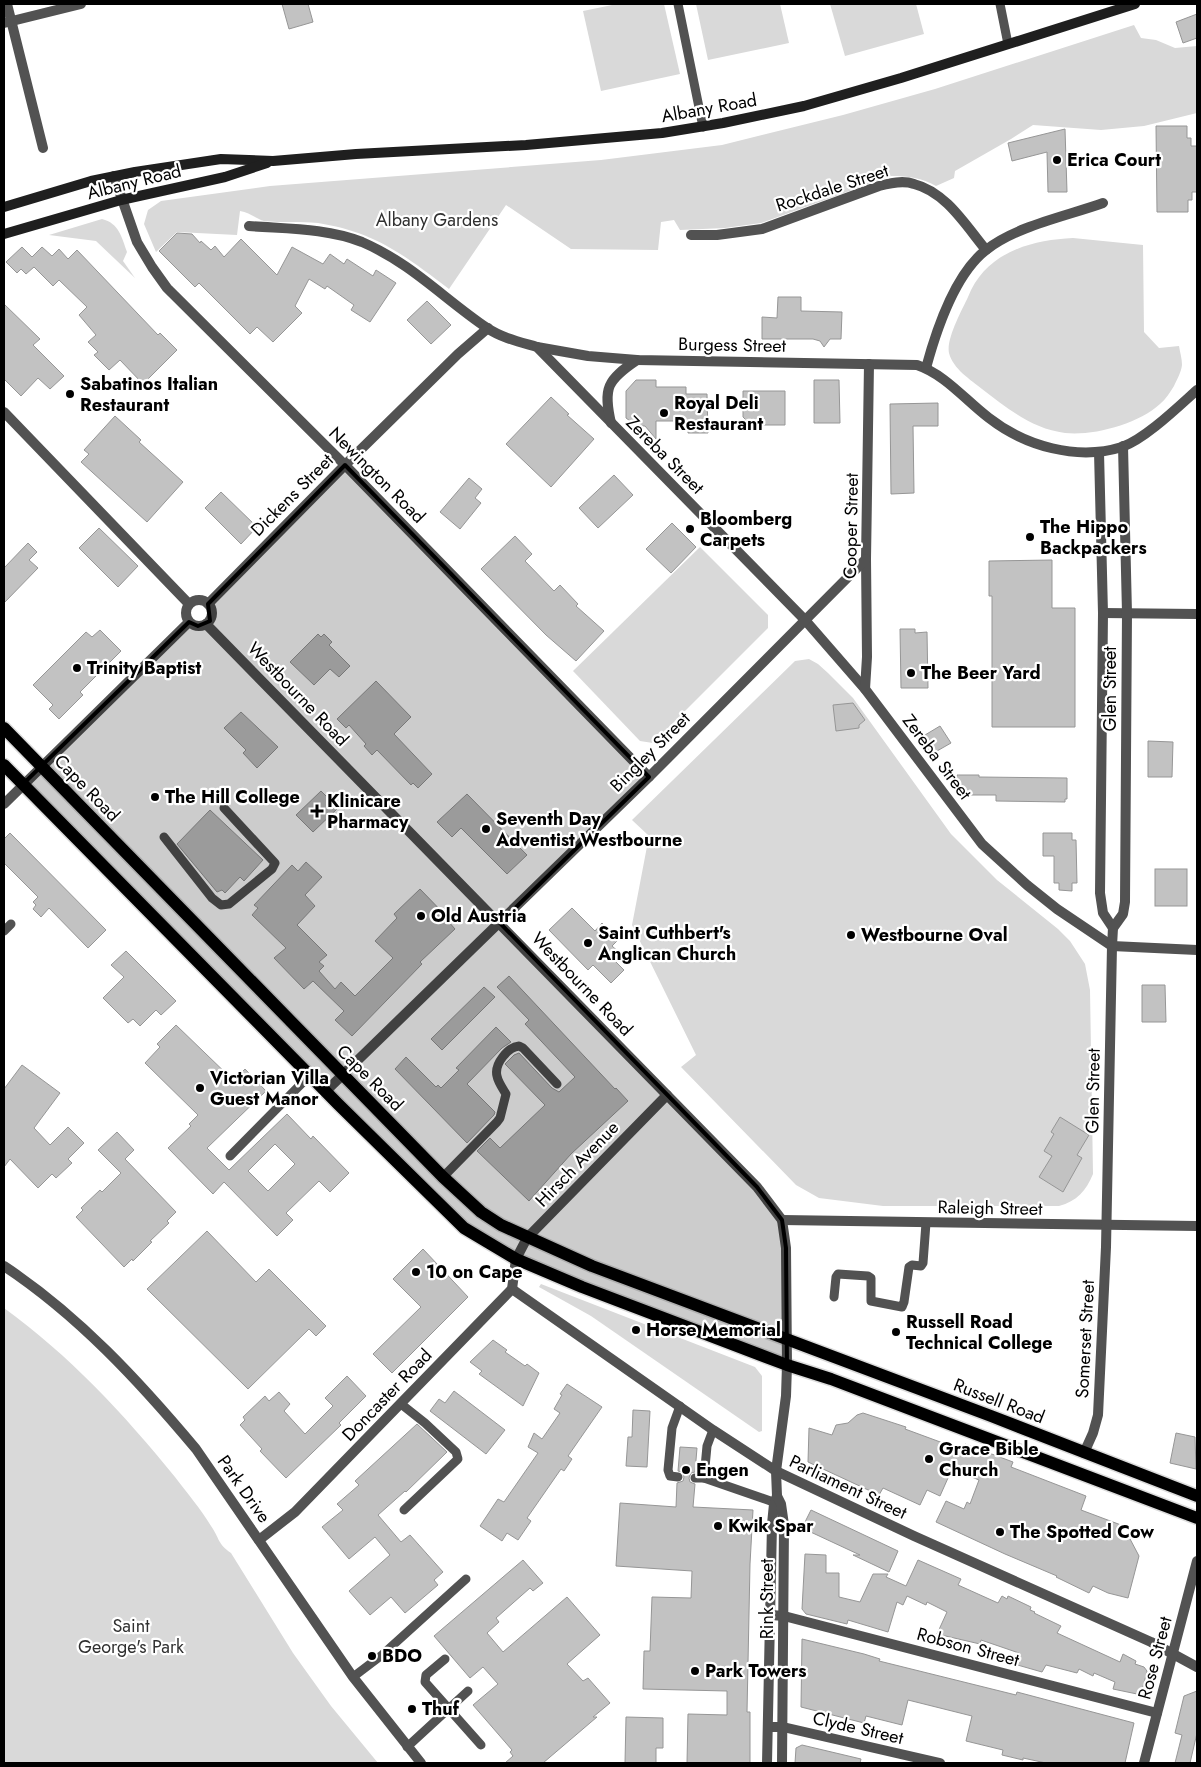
<svg xmlns="http://www.w3.org/2000/svg" width="1201" height="1767" font-family="Jost,sans-serif">
	<rect width="100%" height="100%" fill="#fff"/>
	<g fill="#d9d9d9">
		<polygon points="617,4 664,4 680,74 601,91 583,11"/>
		<polygon points="696,4 780,4 789,43 708,60"/>
		<polygon points="830,4 916,4 924,34 845,56"/>
		<path d="M 1134,25 L 1141,38 L 1156,40 L 1175,48 L 1197,46 L 1197,113 L 1144,126 L 1101,130 L 1033,125 L 1011,139 L 955,171 L 954,178 L 936,186 C 922,178 908,176 891,176 L 761,223 L 725,228 L 680,230 L 674,220 L 661,222 L 658,250 L 571,249 L 506,205 L 449,289 C 404,255 375,232 318,223 C 300,221 282,223 264,221 C 256,219 249,212 240,211 L 237,235 L 177,232 L 156,252 L 144,224 L 148,210 L 161,201 L 270,186 L 601,160 L 722,145 L 843,115 L 935,89 Z"/>
		<path d="M 102,219 C 119,223 122,238 127,252 L 123,261 L 135,278 L 96,241 L 49,235 Z"/>
		<path d="M 1073,238 L 1143,245 L 1144,332 L 1159,348 L 1179,346 C 1180,352 1182,359 1182,365 C 1181,373 1177,379 1174,386 C 1170,392 1166,399 1160,404 C 1138,424 1094,436 1065,433 C 1032,429 1007,408 982,389 C 971,380 953,369 949,353 C 946,339 962,310 968,297 C 985,253 1030,240 1073,238 Z"/>
		<polygon points="700,547 768,615 768,628 653,743 640,741 573,671"/>
		<path d="M 809,659 L 818,664 L 828,673 L 853,698 L 951,834 L 997,880 L 1058,929 L 1070,941 L 1085,964 L 1090,990 L 1093,1174 C 1086,1191 1077,1201 1059,1206 L 883,1206 L 819,1198 L 796,1185 L 681,1067 L 696,1055 L 632,925 L 649,836 L 632,820 L 795,661 Z"/>
		<polygon points="541,1284 755,1367 762,1376 762,1431 759,1432 591,1316 539,1287"/>
		<path d="M 4,1308 C 69,1355 124,1414 175,1477 C 187,1493 201,1509 211,1526 C 220,1539 217,1543 231,1553 L 293,1653 L 331,1706 L 378,1763 L 4,1763 Z"/>
	</g>
	<g fill="#c2c2c2" stroke="#969696" fill-rule="evenodd">
		<polygon points="282,4 308,4 313,22 289,29"/>
		<polygon points="1197,14 1197,38 1183,43 1176,22"/>
		<polygon points="1156,126 1187,126 1187,138 1191,138 1191,146 1197,146 1197,192 1192,192 1192,200 1188,200 1188,212 1157,212"/>
		<polygon points="1065,129 1067,192 1048,192 1047,152 1012,161 1008,143"/>
		<polygon points="177,233 192,234 200,243 201,241 211,250 215,246 224,257 241,239 277,275 292,247 323,264 330,254 344,264 347,259 373,276 376,270 396,283 370,322 351,310 354,305 327,286 325,289 309,279 295,306 302,313 273,342 257,327 250,334 199,283 195,287 159,251"/>
		<polygon points="22,247 32,257 42,247 52,256 59,249 68,259 77,250 158,335 160,333 177,350 143,384 120,360 109,370 94,355 98,352 88,342 96,335 79,315 87,307 59,280 53,286 34,267 26,274 21,269 17,273 6,262"/>
		<polygon points="778,297 801,297 801,311 842,312 841,339 830,339 824,347 820,341 813,339 762,339 762,317 777,318"/>
		<polygon points="427,301 451,325 431,344 407,320"/>
		<polygon points="4,304 40,339 33,345 64,376 50,389 38,378 21,396 4,379"/>
		<polygon points="636,380 656,380 656,387 686,387 686,394 707,394 708,433 688,433 688,421 656,421 656,439 645,426 637,426 626,418 626,391"/>
		<polygon points="814,380 839,380 840,423 814,423"/>
		<polygon points="743,391 785,391 785,425 751,425 743,417"/>
		<polygon points="551,397 569,414 567,415 594,439 551,487 506,444"/>
		<polygon points="938,403 938,426 913,426 914,493 891,494 890,404"/>
		<polygon points="115,416 141,440 139,442 183,482 147,522 81,462 89,454 84,450"/>
		<polygon points="614,475 633,495 598,528 579,508"/>
		<polygon points="469,478 482,489 475,498 481,503 460,529 440,512"/>
		<polygon points="221,492 257,527 241,544 205,508"/>
		<polygon points="672,523 696,547 671,573 646,549"/>
		<polygon points="99,528 138,566 118,587 79,548"/>
		<polygon points="515,536 532,554 525,561 554,591 560,585 578,604 576,606 604,631 576,661 546,635 481,569"/>
		<polygon points="28,543 37,552 29,560 38,568 4,603 4,568"/>
		<polygon points="1052,560 1052,608 1075,608 1075,727 992,727 992,596 989,596 989,561"/>
		<polygon points="900,629 915,629 915,633 927,632 928,688 901,688"/>
		<polygon points="100,630 121,651 80,692 83,695 59,719 49,709 53,705 33,685 86,632 92,637"/>
		<polygon points="318,634 321,637 324,634 332,642 329,645 350,666 339,677 330,669 314,685 290,662"/>
		<polygon points="376,681 411,717 394,734 432,774 418,788 413,783 411,785 377,750 372,755 364,746 366,744 349,725 346,728 337,719"/>
		<polygon points="853,703 865,720 859,725 859,728 836,731 833,705"/>
		<polygon points="241,712 278,747 257,768 243,753 246,750 224,728"/>
		<polygon points="940,726 951,743 930,755 920,738"/>
		<polygon points="1148,741 1173,742 1172,777 1148,777"/>
		<polygon points="957,775 979,775 979,777 1067,778 1067,799 1065,799 1065,802 996,801 996,795 957,795"/>
		<polygon points="321,791 338,808 313,832 296,815"/>
		<polygon points="467,794 527,855 507,874 461,828 452,837 437,822"/>
		<polygon points="210,810 263,860 244,881 240,877 225,893 222,890 217,892 177,844"/>
		<polygon points="10,833 106,930 88,948 49,908 41,917 33,909 36,905 33,902 38,897 4,863 4,839"/>
		<polygon points="1043,833 1072,833 1072,840 1076,840 1077,883 1072,883 1072,891 1059,890 1059,883 1054,883 1054,856 1043,856"/>
		<polygon points="306,862 322,877 305,895 315,906 297,925 327,955 319,962 324,966 319,971 335,989 341,982 355,996 393,958 375,941 397,918 394,914 420,889 450,920 448,921 455,929 420,962 422,964 352,1036 335,1020 344,1011 313,981 304,989 274,958 286,948 252,915 258,908 254,905 292,865 298,871"/>
		<rect x="1155" y="869" width="32" height="37"/>
		<polygon points="572,908 595,931 602,923 618,940 612,946 621,954 614,960 624,970 611,983 593,965 588,970 549,930"/>
		<polygon points="126,951 176,1001 161,1015 156,1010 140,1026 133,1019 128,1023 103,998 124,977 111,965"/>
		<polygon points="509,976 615,1089 616,1088 628,1101 571,1154 529,1201 477,1151 490,1138 500,1148 545,1105 505,1064 514,1055 519,1053 552,1088 559,1092 575,1077 525,1024 529,1020 497,987"/>
		<polygon points="1142,985 1165,985 1166,1022 1142,1022"/>
		<polygon points="484,987 495,997 442,1050 431,1039"/>
		<path d="M 176,1025 L 234,1081 L 245,1069 L 266,1091 L 207,1148 L 229,1170 L 287,1114 L 311,1139 L 313,1136 L 349,1173 L 330,1192 L 319,1181 L 286,1213 L 293,1220 L 277,1236 L 224,1182 L 213,1194 L 168,1148 L 191,1126 L 189,1124 L 198,1115 L 145,1063 L 160,1047 L 157,1044 ZM 275,1144 L 295,1164 L 268,1191 L 248,1171 Z"/>
		<polygon points="496,1027 511,1042 502,1048 467,1084 495,1112 494,1115 467,1143 395,1069 406,1057 436,1087 438,1085 441,1088 459,1070 456,1068"/>
		<polygon points="22,1065 60,1093 34,1128 50,1145 68,1127 84,1143 68,1159 72,1163 56,1178 52,1174 38,1188 10,1159 4,1167 4,1089"/>
		<polygon points="1060,1117 1089,1135 1077,1155 1082,1158 1063,1192 1039,1177 1052,1156 1044,1151 1054,1134 1051,1132"/>
		<polygon points="117,1132 134,1150 125,1159 176,1212 167,1221 169,1223 150,1241 152,1242 133,1261 132,1259 124,1267 76,1217 83,1210 81,1208 100,1190 102,1192 121,1173 98,1150"/>
		<polygon points="207,1231 256,1282 269,1269 326,1326 316,1336 309,1329 248,1389 147,1289"/>
		<polygon points="423,1249 468,1297 392,1373 373,1354 421,1307 393,1279"/>
		<polygon points="493,1340 507,1350 505,1352 525,1366 527,1364 539,1373 523,1406 479,1374 482,1371 470,1362"/>
		<polygon points="347,1376 366,1396 339,1423 341,1425 286,1478 260,1451 262,1449 240,1425 245,1420 243,1417 265,1396 269,1401 279,1392 290,1404 284,1411 305,1434 333,1406 325,1398"/>
		<polygon points="567,1384 602,1407 568,1456 572,1459 564,1471 561,1469 527,1518 531,1521 518,1540 507,1533 502,1541 480,1526 498,1499 504,1502 538,1453 528,1447 534,1433 542,1439 560,1413 554,1409 562,1395 560,1394"/>
		<polygon points="454,1391 505,1430 486,1454 430,1411 439,1399 445,1403"/>
		<polygon points="633,1410 650,1411 647,1467 626,1466 628,1437 632,1437"/>
		<polygon points="863,1413 906,1427 905,1429 962,1450 965,1444 1013,1462 1011,1467 1086,1496 1081,1510 1121,1525 1118,1532 1129,1537 1139,1556 1128,1598 1108,1593 1093,1586 1089,1593 1056,1577 1057,1576 1005,1554 936,1522 946,1501 964,1509 967,1502 970,1504 979,1480 952,1469 940,1496 927,1490 920,1505 883,1488 879,1495 808,1462 809,1428 832,1435 836,1425 848,1423 857,1415"/>
		<polygon points="417,1424 447,1452 406,1492 405,1491 378,1515 401,1542 410,1535 443,1572 434,1580 438,1585 405,1613 391,1597 370,1615 349,1591 390,1555 375,1537 349,1559 322,1527 343,1510 337,1504 359,1485 355,1481"/>
		<polygon points="1176,1433 1195,1437 1196,1469 1170,1463"/>
		<polygon points="680,1447 697,1448 695,1472 691,1473 689,1478 690,1482 695,1484 693,1507 753,1510 750,1564 747,1712 750,1712 750,1763 687,1763 688,1714 727,1715 727,1691 643,1689 644,1651 650,1651 652,1597 691,1598 692,1571 616,1566 620,1503 676,1507 677,1483 683,1481 684,1477 682,1472 678,1471"/>
		<polygon points="811,1510 898,1551 889,1572 853,1555 860,1555 802,1528"/>
		<polygon points="805,1554 826,1555 826,1573 839,1573 839,1597 860,1602 873,1574 888,1574 886,1577 906,1586 918,1560 961,1579 958,1585 998,1603 1002,1596 1007,1599 1008,1596 1031,1607 1030,1610 1035,1612 1034,1613 1061,1626 1057,1633 1120,1662 1123,1654 1136,1661 1135,1664 1144,1667 1147,1671 1142,1691 1137,1694 1113,1689 1115,1682 1094,1673 1093,1676 1079,1669 1077,1673 1046,1665 1042,1672 1014,1664 1019,1653 981,1640 980,1644 937,1634 947,1612 927,1602 926,1605 907,1596 903,1605 897,1602 888,1632 848,1620 847,1624 806,1614 802,1609"/>
		<polygon points="523,1560 543,1583 533,1591 530,1588 496,1618 499,1622 487,1633 503,1652 567,1597 600,1635 567,1664 583,1681 588,1678 610,1703 593,1717 597,1717 543,1763 505,1763 513,1756 510,1752 512,1750 473,1705 498,1684 483,1667 470,1678 434,1636"/>
		<polygon points="802,1639 864,1654 880,1659 879,1661 1016,1695 1017,1692 1134,1723 1125,1763 1046,1763 1023,1758 1023,1760 1002,1755 1003,1750 966,1741 972,1716 908,1700 902,1725 866,1716 864,1723 801,1707"/>
		<polygon points="1197,1691 1197,1733 1190,1763 1175,1763 1182,1735 1175,1733 1184,1696"/>
		<polygon points="626,1717 663,1718 663,1748 656,1748 656,1763 625,1763"/>
		<polygon points="802,1745 861,1759 860,1763 795,1763 796,1748"/>
	</g>
	<g fill="none" stroke-linecap="round" stroke-linejoin="round">
		<g stroke="#dbdbdb" stroke-width="15">
			<g id="primary">
				<polyline points="4,728 443,1177 481,1212 501,1225 592,1266 991,1416 1197,1496"/>
				<polyline points="4,765 338,1104 464,1228 516,1259 582,1287 787,1365 831,1379 1197,1518"/>
			</g>
		</g>
		<g stroke="#525252" stroke-width="9">
			<polyline points="678,4 703,127"/>
			<polyline points="1000,4 1008,44"/>
			<polyline points="164,837 212,898 221,905 229,904 272,869 275,863 224,808"/>
			<polyline points="4,931 11,924"/>
			<polyline points="230,1156 310,1075"/>
			<path d="M 443,1177 L 497,1122 L 500,1118 L 506,1094 C 503,1089 498,1082 497,1076 C 494,1064 508,1047 519,1046 L 523,1048 L 557,1084"/>
			<polyline points="834,1297 836,1277 838,1274 868,1276 871,1278 871,1301 902,1307 904,1302 909,1267 912,1265 921,1266 923,1263 926,1223"/>
			<polyline points="401,1404 425,1423 456,1452 458,1459 404,1510"/>
			<polyline points="678,1477 670,1476 668,1470 672,1428 680,1406"/>
			<polyline points="695,1478 704,1478 707,1446 713,1430"/>
			<polyline points="704,1478 779,1504"/>
			<polyline points="445,1659 426,1675 425,1682 481,1745"/>
			<polyline points="353,1677 382,1655 466,1579"/>
			<polyline points="407,1747 468,1691"/>
		</g>
		<g stroke="#525252" stroke-width="10">
			<polyline points="7,4 43,148"/>
			<polyline points="4,23 81,4"/>
			<polyline points="114,176 137,242 152,267 167,288 345,465 649,777"/>
			<path d="M 249,226 C 287,229 326,228 362,242 C 411,263 444,299 487,328 C 502,338 520,342 537,347 L 805,620 L 865,689 L 982,844 L 1027,885 L 1057,909 L 1112,946 L 1197,950"/>
			<path d="M 691,235 L 717,235 L 762,229 L 879,186 C 890,183 903,180 914,184 C 946,192 966,226 986,250"/>
			<path d="M 537,347 L 588,356 L 637,360 L 917,365 C 946,375 965,400 989,418 C 1025,446 1077,461 1122,447 C 1145,439 1178,407 1197,390"/>
			<path d="M 926,368 C 936,331 955,274 986,250 C 1016,226 1067,216 1103,203"/>
			<path d="M 611,423 C 603,388 607,380 637,360"/>
			<polyline points="1099,452 1103,613 1100,893 1103,913 1113,928"/>
			<polyline points="208,604 345,465 458,354 488,328"/>
			<polyline points="1103,613 1197,614"/>
			<polyline points="865,689 867,657 866,559 869,364"/>
			<polyline points="4,804 189,622"/>
			<polyline points="326,1091 649,777 866,559"/>
			<polyline points="782,1220 1197,1226"/>
			<polyline points="512,1289 713,1430 776,1471 914,1536 1151,1642 1197,1667"/>
			<polyline points="1084,1453 1093,1433 1098,1415 1106,1247 1112,946 1113,928 1123,914 1125,902 1127,613 1123,446"/>
			<polyline points="259,1540 295,1512 512,1289 516,1259 527,1238 667,1095"/>
			<polyline points="771,1615 784,1616 1157,1713"/>
			<polyline points="768,1727 783,1727 940,1763"/>
			<polyline points="1144,1763 1197,1561"/>
		</g>
		<g stroke="#525252" stroke-width="10">
			<polyline points="4,412 189,604"/>
			<circle cx="199" cy="613" r="13"/>
			<polyline points="206,624 757,1187 782,1220 786,1248 787,1365 786,1396 776,1471 777,1496 774,1504 772,1524 767,1763"/>
			<path d="M 4,1266 C 78,1315 139,1381 196,1449 L 353,1677 L 421,1763"/>
			<polyline points="777,1496 781,1504 784,1525 782,1763"/>
		</g>
		<g stroke="#1f1f1f" stroke-width="10">
			<polyline points="4,207 91,181 135,172 221,159 273,161 356,154 526,145 662,133 723,123 804,106 901,78 1135,4"/>
			<polyline points="4,234 121,200 225,177 267,163"/>
		</g>
		<use href="#primary" stroke="#000" stroke-width="12"/>
	</g>
	<path fill="#000" fill-opacity="0.2" stroke="#000" stroke-width="4" stroke-linejoin="round" d="M 345,465 L 649,777 L 500,923 L 757,1187 L 782,1220 L 786,1248 L 787,1365 L 582,1287 L 516,1259 L 464,1228 L 23,784 L 189,622 L 198,626 L 210,621 L 208,604 Z"/>
	<g fill="#000" stroke="#fff" stroke-width="2">
		<circle cx="1057" cy="160" r="5"/>
		<circle cx="70" cy="394" r="5"/>
		<circle cx="664" cy="413" r="5"/>
		<circle cx="690" cy="529" r="5"/>
		<circle cx="1030" cy="537" r="5"/>
		<circle cx="77" cy="668" r="5"/>
		<circle cx="911" cy="673" r="5"/>
		<circle cx="155" cy="797" r="5"/>
		<path d="M314.5 803.5h5v5h5v5h-5v5h-5v-5h-5v-5h5z"/>
		<circle cx="486" cy="829" r="5"/>
		<circle cx="421" cy="916" r="5"/>
		<circle cx="851" cy="935" r="5"/>
		<circle cx="588" cy="943" r="5"/>
		<circle cx="200" cy="1088" r="5"/>
		<circle cx="416" cy="1272" r="5"/>
		<circle cx="636" cy="1330" r="5"/>
		<circle cx="896" cy="1332" r="5"/>
		<circle cx="929" cy="1459" r="5"/>
		<circle cx="686" cy="1470" r="5"/>
		<circle cx="718" cy="1526" r="5"/>
		<circle cx="1000" cy="1532" r="5"/>
		<circle cx="372" cy="1656" r="5"/>
		<circle cx="695" cy="1671" r="5"/>
		<circle cx="412" cy="1709" r="5"/>
	</g>
	<g text-anchor="middle" stroke-width="4.5" stroke-linejoin="round" paint-order="stroke">
		<g font-size="18" fill="#000" stroke="#fff">
			<text transform="translate(709 108) rotate(-10)" y="6">Albany Road</text>
			<text transform="translate(134 182) rotate(-14)" y="6">Albany Road</text>
			<text transform="translate(832 188) rotate(-18)" y="6">Rockdale Street</text>
			<text transform="translate(732 345) rotate(1)" y="6">Burgess Street</text>
			<text transform="translate(665 455) rotate(45)" y="6">Zereba Street</text>
			<text transform="translate(377 475) rotate(45)" y="6">Newington Road</text>
			<text transform="translate(292 495) rotate(-45)" y="6">Dickens Street</text>
			<text transform="translate(851 526) rotate(-89)" y="6">Cooper Street</text>
			<text transform="translate(1110 689) rotate(-90)" y="6">Glen Street</text>
			<text transform="translate(298 694) rotate(46)" y="6">Westbourne Road</text>
			<text transform="translate(650 752) rotate(-45)" y="6">Bingley Street</text>
			<text transform="translate(937 757) rotate(53)" y="6">Zereba Street</text>
			<text transform="translate(87 788) rotate(46)" y="6">Cape Road</text>
			<text transform="translate(582 984) rotate(46)" y="6">Westbourne Road</text>
			<text transform="translate(370 1078) rotate(45)" y="6">Cape Road</text>
			<text transform="translate(1093 1091) rotate(-89)" y="6">Glen Street</text>
			<text transform="translate(577 1164) rotate(-46)" y="6">Hirsch Avenue</text>
			<text transform="translate(990 1208) rotate(1)" y="6">Raleigh Street</text>
			<text transform="translate(1085 1339) rotate(-87)" y="6">Somerset Street</text>
			<text transform="translate(387 1395) rotate(-46)" y="6">Doncaster Road</text>
			<text transform="translate(999 1401) rotate(21)" y="6">Russell Road</text>
			<text transform="translate(848 1487) rotate(25)" y="6">Parliament Street</text>
			<text transform="translate(244 1489) rotate(55)" y="6">Park Drive</text>
			<text transform="translate(767 1599) rotate(-90)" y="6">Rink Street</text>
			<text transform="translate(968 1647) rotate(15)" y="6">Robson Street</text>
			<text transform="translate(1155 1658) rotate(-75)" y="6">Rose Street</text>
			<text transform="translate(858 1728) rotate(13)" y="6">Clyde Street</text>
		</g>
		<g font-size="18" font-weight="bold" fill="#000" stroke="#fff" text-anchor="start">
			<text x="1067" y="166">Erica Court</text>
			<text x="80" y="390">Sabatinos Italian<tspan x="80" dy="21">Restaurant</tspan></text>
			<text x="674" y="409">Royal Deli<tspan x="674" dy="21">Restaurant</tspan></text>
			<text x="700" y="525">Bloomberg<tspan x="700" dy="21">Carpets</tspan></text>
			<text x="1040" y="533">The Hippo<tspan x="1040" dy="21">Backpackers</tspan></text>
			<text x="87" y="674">Trinity Baptist</text>
			<text x="921" y="679">The Beer Yard</text>
			<text x="165" y="803">The Hill College</text>
			<text x="327" y="807">Klinicare<tspan x="327" dy="21">Pharmacy</tspan></text>
			<text x="496" y="825">Seventh Day<tspan x="496" dy="21">Adventist Westbourne</tspan></text>
			<text x="431" y="922">Old Austria</text>
			<text x="598" y="939">Saint Cuthbert's<tspan x="598" dy="21">Anglican Church</tspan></text>
			<text x="861" y="941">Westbourne Oval</text>
			<text x="210" y="1084">Victorian Villa<tspan x="210" dy="21">Guest Manor</tspan></text>
			<text x="426" y="1278">10 on Cape</text>
			<text x="906" y="1328">Russell Road<tspan x="906" dy="21">Technical College</tspan></text>
			<text x="646" y="1336">Horse Memorial</text>
			<text x="939" y="1455">Grace Bible<tspan x="939" dy="21">Church</tspan></text>
			<text x="696" y="1476">Engen</text>
			<text x="728" y="1532">Kwik Spar</text>
			<text x="1010" y="1538">The Spotted Cow</text>
			<text x="382" y="1662">BDO</text>
			<text x="705" y="1677">Park Towers</text>
			<text x="422" y="1715">Thuf</text>
		</g>
		<g font-size="18" fill="#303030" stroke="#fff">
			<text x="437" y="226">Albany Gardens</text>
			<text x="131" y="1632">Saint<tspan x="131" dy="21">George's Park</tspan></text>
		</g>
	</g>
	<rect width="1201" height="1767" fill="none" stroke="#000000" stroke-width="10"/>
</svg>
